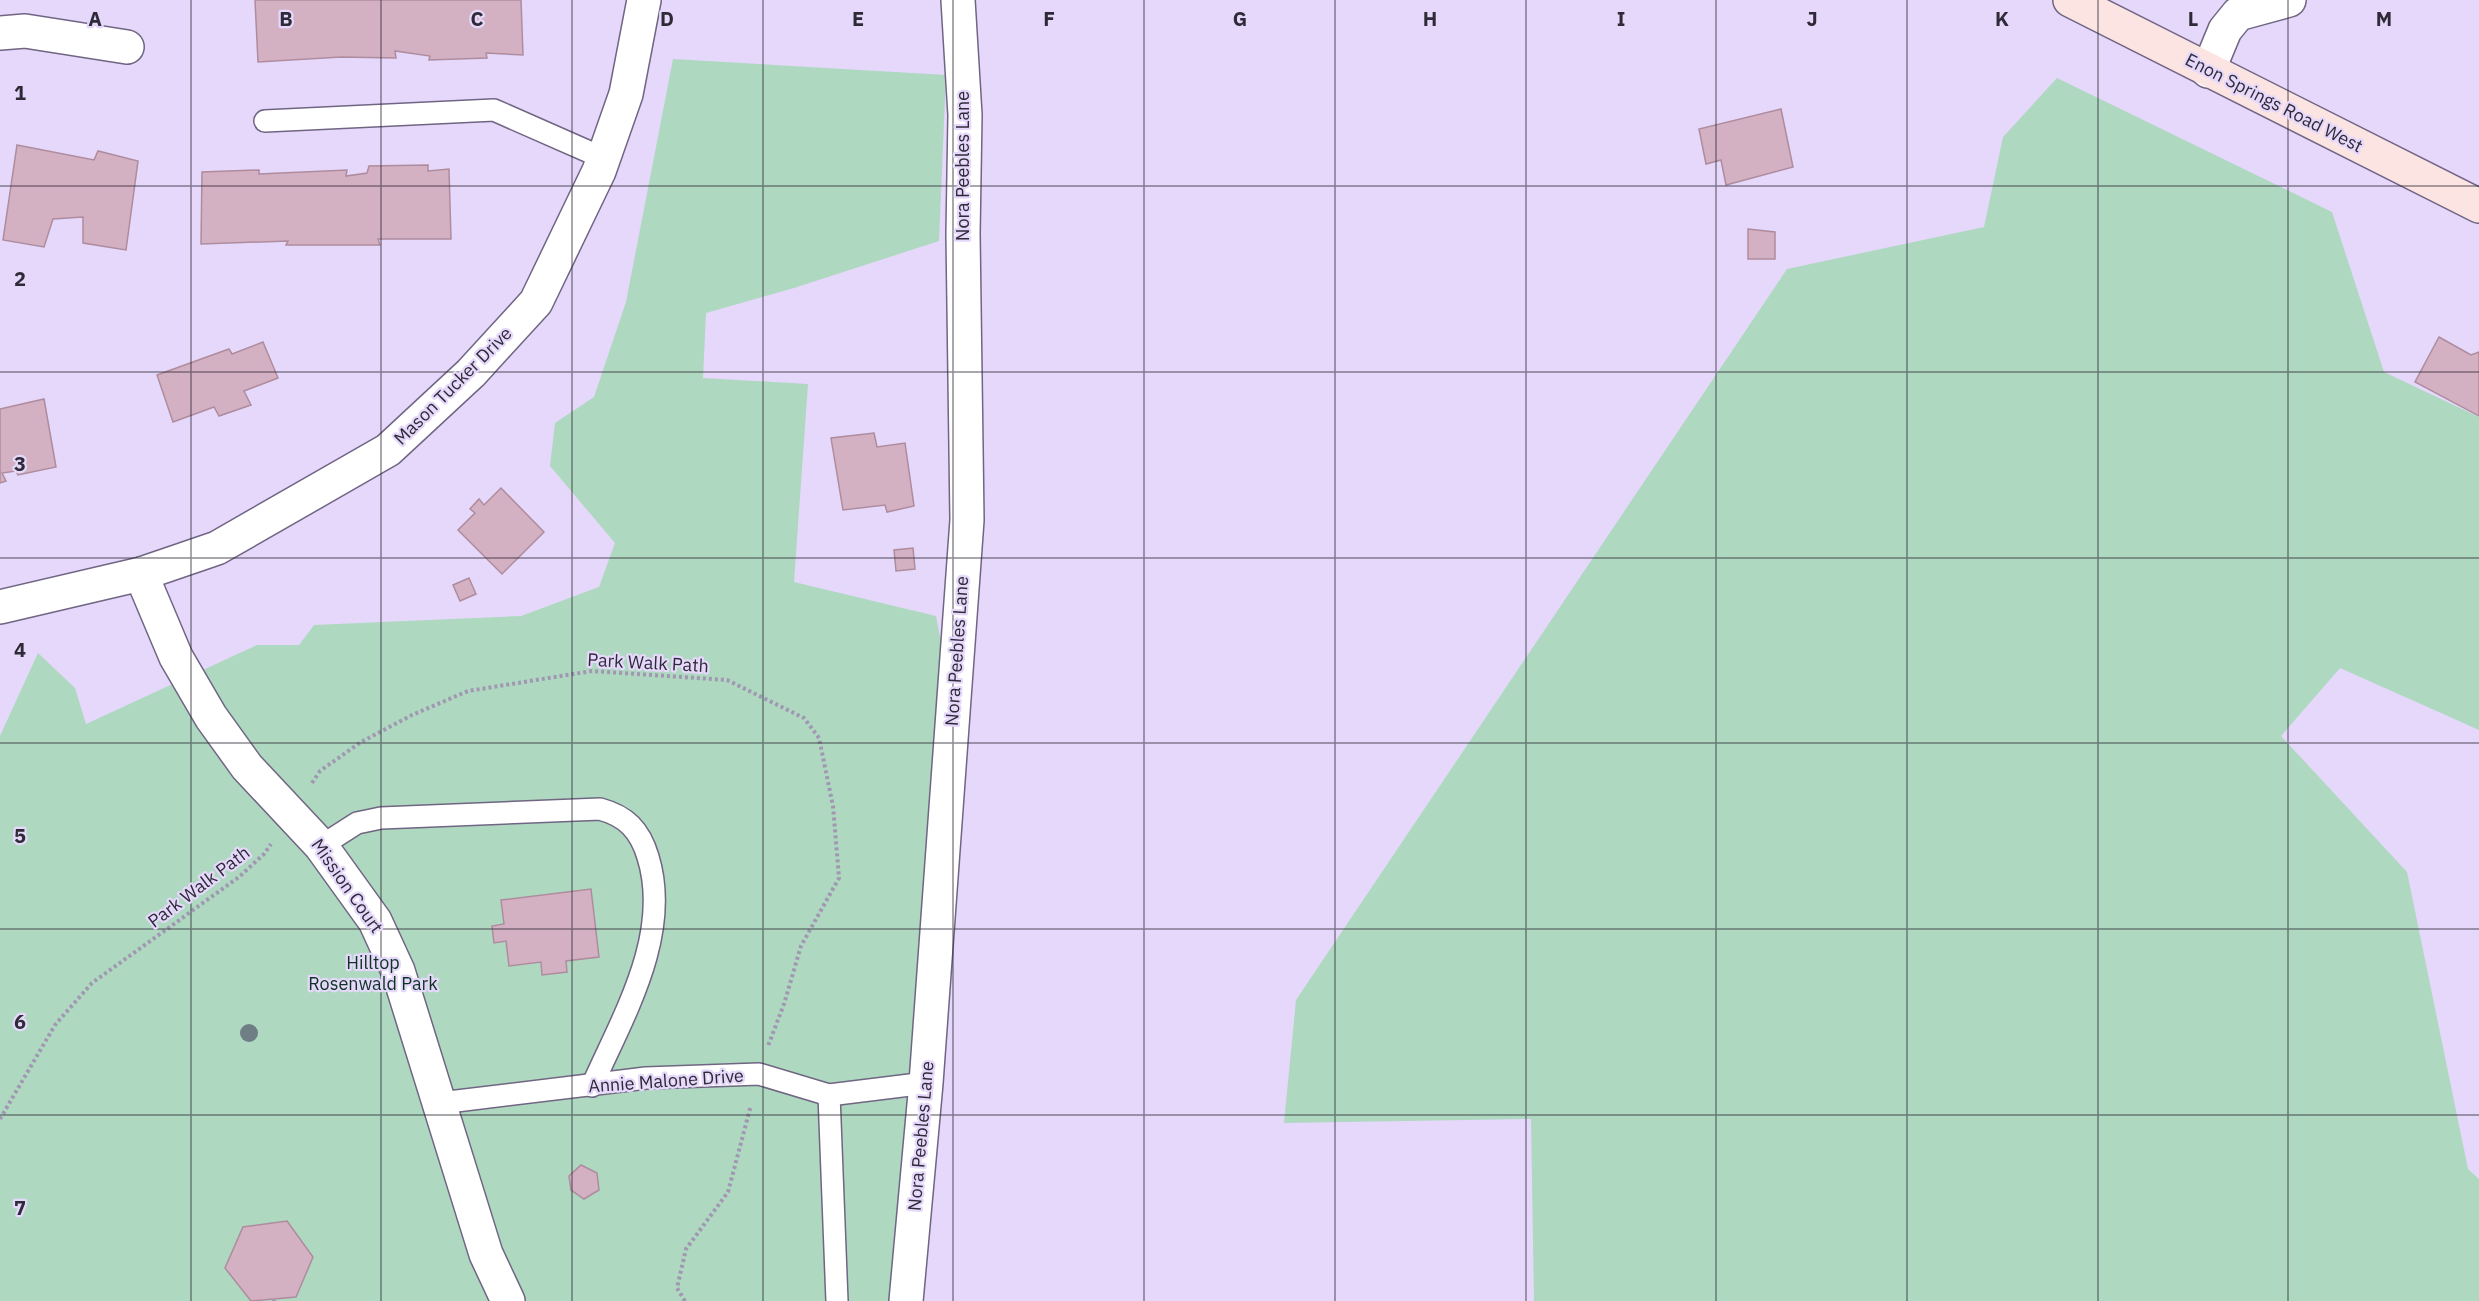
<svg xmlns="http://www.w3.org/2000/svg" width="2479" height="1301" font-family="'IBM Plex Sans',sans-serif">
	<rect width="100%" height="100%" fill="#e5d8fb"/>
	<g fill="#aed8c0">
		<polygon points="673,59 946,75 939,241 794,288 706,313 703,378 808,384 794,582 936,616 943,652 893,1301 0,1301 0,736 38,653 75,688 86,724 257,645 299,645 314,625 521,616 599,587 615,543 550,466 555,423 594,397 626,302"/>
		<polygon points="2057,78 2332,212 2384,372 2479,417 2479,730 2340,668 2281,736 2407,872 2468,1169 2479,1179 2479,1301 1534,1301 1531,1119 1284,1123 1296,1000 1787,269 1984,227 2003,137"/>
	</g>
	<g fill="#d4b0c3" stroke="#ae8c9e" stroke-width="1.5">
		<polygon points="255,0 521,0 523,55 486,53 487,58 429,60 430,56 395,51 396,58 341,57 258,62"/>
		<polygon points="1781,109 1793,167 1726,185 1721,160 1706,164 1699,129"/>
		<polygon points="17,145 94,160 98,151 138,161 126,250 83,243 83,217 53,219 44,247 3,240"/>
		<polygon points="428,165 428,171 449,169 451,239 378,239 380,245 286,245 288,241 201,244 202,172 259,170 259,174 347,170 346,176 367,173 369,166"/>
		<polygon points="1748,229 1775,232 1775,259 1748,259"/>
		<polygon points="2439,337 2471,355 2479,352 2479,416 2415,382"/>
		<polygon points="263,342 278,378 244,391 251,405 219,416 214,407 173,422 157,375 229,349 232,354"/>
		<polygon points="44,399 56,467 18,475 16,471 2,473 6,481 0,483 0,409"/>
		<polygon points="874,433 877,447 905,443 914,506 887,512 885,505 843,510 831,438"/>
		<polygon points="501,488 544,532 502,574 458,530 475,513 470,509 479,499 484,505"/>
		<polygon points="913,548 915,569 896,571 894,550"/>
		<polygon points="469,578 476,594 460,601 453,585"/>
		<polygon points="591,889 599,957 566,961 567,972 542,975 541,962 509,966 506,941 494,943 492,926 504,924 501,900"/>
		<polygon points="581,1165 597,1173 599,1190 584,1199 571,1190 569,1176"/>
		<polygon points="287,1221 313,1257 296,1297 251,1301 225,1268 243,1227"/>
	</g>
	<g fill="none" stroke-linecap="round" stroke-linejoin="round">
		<g stroke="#706583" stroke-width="24">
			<g id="lane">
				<polyline points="265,121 494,110 603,158"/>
				<path d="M 321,846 L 357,823 L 381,818 L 600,809 C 626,816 640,830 648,857 C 672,935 623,1016 592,1086"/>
				<polyline points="829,1095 837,1301"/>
				<polyline points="440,1103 646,1078 759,1074 829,1095 926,1083"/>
			</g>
		</g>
		<g stroke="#706583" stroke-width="36">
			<g id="street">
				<polyline points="0,33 25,31 127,47"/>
				<polyline points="2208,71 2225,30 2238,14 2289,0"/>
				<polyline points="141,574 176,657 211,717 247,767 321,846 375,921 398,971 486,1254 508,1301"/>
				<polyline points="0,607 141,574 217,548 388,450 471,373 536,302 599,171 626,94 644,0"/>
				<polyline points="906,1301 926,1083 967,520 963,234 965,115 958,0"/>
			</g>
		</g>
		<g stroke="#706583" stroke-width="36">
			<polyline id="secondary" points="2070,0 2479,206"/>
		</g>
		<g stroke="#a197b2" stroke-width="4" stroke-dasharray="3 3" stroke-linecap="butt">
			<polyline points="312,783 320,771 361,742 412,715 468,691 592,671 727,680 804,718 819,738 833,806 839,878 801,946 784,1004 768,1046"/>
			<polyline points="0,1119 55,1025 92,983 239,877 264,854 271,844"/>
			<polyline points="274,1300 274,1301"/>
			<polyline points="685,1301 677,1288 686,1249 728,1192 751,1105"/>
		</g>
		<use href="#lane" stroke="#fff" stroke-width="21"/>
		<use href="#street" stroke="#fff" stroke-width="33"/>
		<use href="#secondary" stroke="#fce4e3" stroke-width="33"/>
	</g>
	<circle fill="#6e7e84" cx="249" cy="1033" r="9"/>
	<path fill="none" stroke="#2f2a37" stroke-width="1.5" stroke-opacity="0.55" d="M 191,0 L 191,1301M 381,0 L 381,1301M 572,0 L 572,1301M 763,0 L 763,1301M 953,0 L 953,1301M 1144,0 L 1144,1301M 1335,0 L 1335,1301M 1526,0 L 1526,1301M 1716,0 L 1716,1301M 1907,0 L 1907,1301M 2098,0 L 2098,1301M 2288,0 L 2288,1301M 0,186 L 2479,186M 0,372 L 2479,372M 0,558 L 2479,558M 0,743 L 2479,743M 0,929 L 2479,929M 0,1115 L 2479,1115"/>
	<g text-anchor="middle" stroke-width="4.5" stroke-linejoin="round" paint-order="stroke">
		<g font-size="18" fill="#2f2a37" stroke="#e5d8fb">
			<text transform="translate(2274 103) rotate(27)" y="6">Enon Springs Road West</text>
			<text transform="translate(963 166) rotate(-90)" y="6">Nora Peebles Lane</text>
			<text transform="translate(453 386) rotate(-45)" y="6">Mason Tucker Drive</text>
			<text transform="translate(957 651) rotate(-86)" y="6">Nora Peebles Lane</text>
			<text transform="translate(648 663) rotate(3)" y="6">Park Walk Path</text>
			<text transform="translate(347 886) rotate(55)" y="6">Mission Court</text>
			<text transform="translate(199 887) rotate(-37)" y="6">Park Walk Path</text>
			<text transform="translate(666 1081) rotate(-4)" y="6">Annie Malone Drive</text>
			<text transform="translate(921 1136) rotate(-85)" y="6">Nora Peebles Lane</text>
		</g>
		<g font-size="18" fill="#0d3422" stroke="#e5d8fb">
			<text x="373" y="969">Hilltop<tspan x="373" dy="21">Rosenwald Park</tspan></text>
		</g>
	</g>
	<g font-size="20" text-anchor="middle" font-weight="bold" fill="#2f2a37" stroke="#e5d8fb" stroke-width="4.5" stroke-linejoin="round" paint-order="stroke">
		<text x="95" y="26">A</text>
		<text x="286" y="26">B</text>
		<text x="477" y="26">C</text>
		<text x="667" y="26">D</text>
		<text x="858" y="26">E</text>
		<text x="1049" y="26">F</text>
		<text x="1240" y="26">G</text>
		<text x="1430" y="26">H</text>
		<text x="1621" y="26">I</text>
		<text x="1812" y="26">J</text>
		<text x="2002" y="26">K</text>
		<text x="2193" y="26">L</text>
		<text x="2384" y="26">M</text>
		<text x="20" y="100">1</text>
		<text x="20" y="286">2</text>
		<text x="20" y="471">3</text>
		<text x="20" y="657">4</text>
		<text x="20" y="843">5</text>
		<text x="20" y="1029">6</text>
		<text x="20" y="1215">7</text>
	</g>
</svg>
